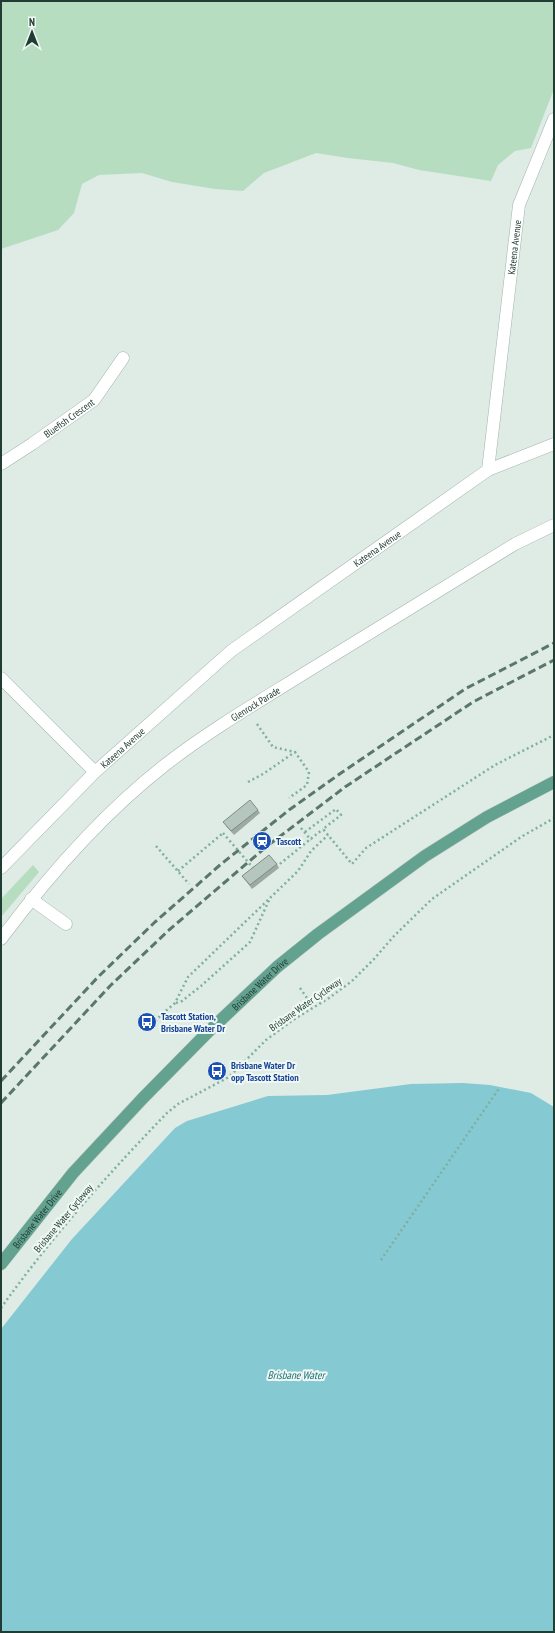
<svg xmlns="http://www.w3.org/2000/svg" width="555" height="1633" font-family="'PT Sans Narrow',sans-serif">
	<rect width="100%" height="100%" fill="#dfebe5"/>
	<g fill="#b7ddc0">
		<polygon points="1,1 554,1 554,89 531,148 515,151 498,165 491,181 419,170 393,163 348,158 316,153 264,173 243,191 215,189 172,182 142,173 99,175 82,184 74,213 58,230 1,249"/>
		<polygon points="33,865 39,872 1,917 1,899"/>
	</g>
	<polygon fill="#85c9d2" points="463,1083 490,1085 531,1093 554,1107 554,1632 1,1632 1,1329 72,1239 175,1128 187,1121 268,1096 327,1095 411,1084"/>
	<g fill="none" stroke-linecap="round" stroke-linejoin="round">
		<g stroke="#a2b3ac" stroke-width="13">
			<g id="minor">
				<path id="s1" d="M 1,464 L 32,444 L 94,400 L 123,358"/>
				<polyline points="488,470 554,444"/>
				<polyline points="1,678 95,772"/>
				<path id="s2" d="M 1,868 L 95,772 L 231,651 L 488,470 L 519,205 L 554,119"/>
				<polyline points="31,899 66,924"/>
				<path id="s3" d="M 1,939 C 49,875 102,814 165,765 C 210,730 260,701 308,671 C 377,629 446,586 515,544 L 554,525"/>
			</g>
		</g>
		<g stroke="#c1c8c6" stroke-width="13">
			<g id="major">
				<path id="s4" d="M 1,1264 L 73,1173 L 143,1098 L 207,1033 L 277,967 L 318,934 L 425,856 L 487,817 L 554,782"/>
			</g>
		</g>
		<g stroke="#7fb09e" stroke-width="2.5" stroke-dasharray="2 3" stroke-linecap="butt">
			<polyline points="257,724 273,747 295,752 309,772 307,785 289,798"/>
			<polyline points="248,782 263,774 295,752"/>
			<polyline points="301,828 311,840"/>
			<polyline points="305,832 336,809 341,815 323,829 352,864 366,848 495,765 554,735"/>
			<polyline points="156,846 189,884"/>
			<polyline points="276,867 323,829"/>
			<polyline points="178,871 223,833"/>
			<polyline points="300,988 314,1008"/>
			<polyline points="176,1003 182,1001 201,986 250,942 270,898"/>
			<polyline points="152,1025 161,1015 175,1003 188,977 298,871 311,851 328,835"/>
			<polyline points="381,1260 500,1087"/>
			<path d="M 1,1308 C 50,1239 108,1174 167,1113 L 178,1104 L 229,1077 L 266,1040 L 293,1020 L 329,998 L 352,981 L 374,959 L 394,936 L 432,899 L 521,837 L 554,818"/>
		</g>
		<use href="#minor" stroke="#fff" stroke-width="12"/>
		<use href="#major" stroke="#63a28f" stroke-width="12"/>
		<g stroke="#5a776e" stroke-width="3" stroke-dasharray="8 4" stroke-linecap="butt">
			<polyline points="1,1081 98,977 155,922 220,865 289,810 341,773 465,689 554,643"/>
			<polyline points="1,1103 110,986 169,930 266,847 345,787 473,702 554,660"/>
		</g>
		<polyline stroke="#7fb09e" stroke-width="2.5" stroke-dasharray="2 3" stroke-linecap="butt" points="223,833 254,869"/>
	</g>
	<g fill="#9caaa3">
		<polygon points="258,810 260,813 234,835 226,826"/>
		<polygon points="277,864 279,868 252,889 242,876"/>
	</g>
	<g fill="#b5c6be" stroke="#7f8b85">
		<polygon points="250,800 258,810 231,831 223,822"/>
		<polygon points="269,855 277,864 250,885 242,876"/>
	</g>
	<defs>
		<g id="station-disc" transform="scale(1)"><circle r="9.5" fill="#1a4fb4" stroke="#f0f8f3"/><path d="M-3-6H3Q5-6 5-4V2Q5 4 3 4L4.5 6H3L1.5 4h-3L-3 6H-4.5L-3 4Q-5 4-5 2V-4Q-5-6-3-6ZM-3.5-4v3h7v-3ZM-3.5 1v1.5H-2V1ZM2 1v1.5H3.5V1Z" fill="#fff"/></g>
		<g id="bus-disc" transform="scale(1)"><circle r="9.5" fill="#1a4fb4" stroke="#f0f8f3"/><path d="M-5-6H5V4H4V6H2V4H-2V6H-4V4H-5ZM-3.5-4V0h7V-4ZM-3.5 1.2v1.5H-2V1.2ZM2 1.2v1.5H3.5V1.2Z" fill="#fff"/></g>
	</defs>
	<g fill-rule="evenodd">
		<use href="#station-disc" x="262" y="841"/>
		<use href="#bus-disc" x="147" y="1022"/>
		<use href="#bus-disc" x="217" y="1071"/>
	</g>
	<g text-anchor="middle" stroke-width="4" stroke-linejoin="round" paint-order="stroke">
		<g font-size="10" fill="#203c33" stroke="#f0f8f3">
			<text dy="4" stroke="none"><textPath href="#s2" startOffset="855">Kateena Avenue</textPath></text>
			<text dy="4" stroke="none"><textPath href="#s1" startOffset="82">Bluefish Crescent</textPath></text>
			<text dy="4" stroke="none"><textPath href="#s2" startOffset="495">Kateena Avenue</textPath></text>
			<text dy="4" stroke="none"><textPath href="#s3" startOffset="349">Glenrock Parade</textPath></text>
			<text dy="4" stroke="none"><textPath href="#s2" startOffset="171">Kateena Avenue</textPath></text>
			<text dy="4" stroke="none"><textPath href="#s4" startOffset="382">Brisbane Water Drive</textPath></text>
			<text transform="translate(305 1004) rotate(-35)" y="4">Brisbane Water Cycleway</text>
			<text dy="4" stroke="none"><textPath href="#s4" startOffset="58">Brisbane Water Drive</textPath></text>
			<text transform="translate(63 1218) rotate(-50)" y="4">Brisbane Water Cycleway</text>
		</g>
		<g font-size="10" font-weight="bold" fill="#164399" stroke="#f0f8f3" text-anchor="start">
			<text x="276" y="845">Tascott</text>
			<text x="161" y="1020">Tascott Station,<tspan x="161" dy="12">Brisbane Water Dr</tspan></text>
			<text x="231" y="1069">Brisbane Water Dr<tspan x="231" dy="12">opp Tascott Station</tspan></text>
		</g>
		<g font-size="11" font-style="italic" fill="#196d79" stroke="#f0f8f3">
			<text x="296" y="1379">Brisbane Water</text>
		</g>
	</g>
	<rect width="555" height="1633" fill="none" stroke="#203c33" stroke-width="4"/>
	<g transform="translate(32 32)" stroke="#f0f8f3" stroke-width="3" paint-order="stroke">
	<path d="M0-3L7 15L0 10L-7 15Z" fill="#203c33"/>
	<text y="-6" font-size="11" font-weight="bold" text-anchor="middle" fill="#203c33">N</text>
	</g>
</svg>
